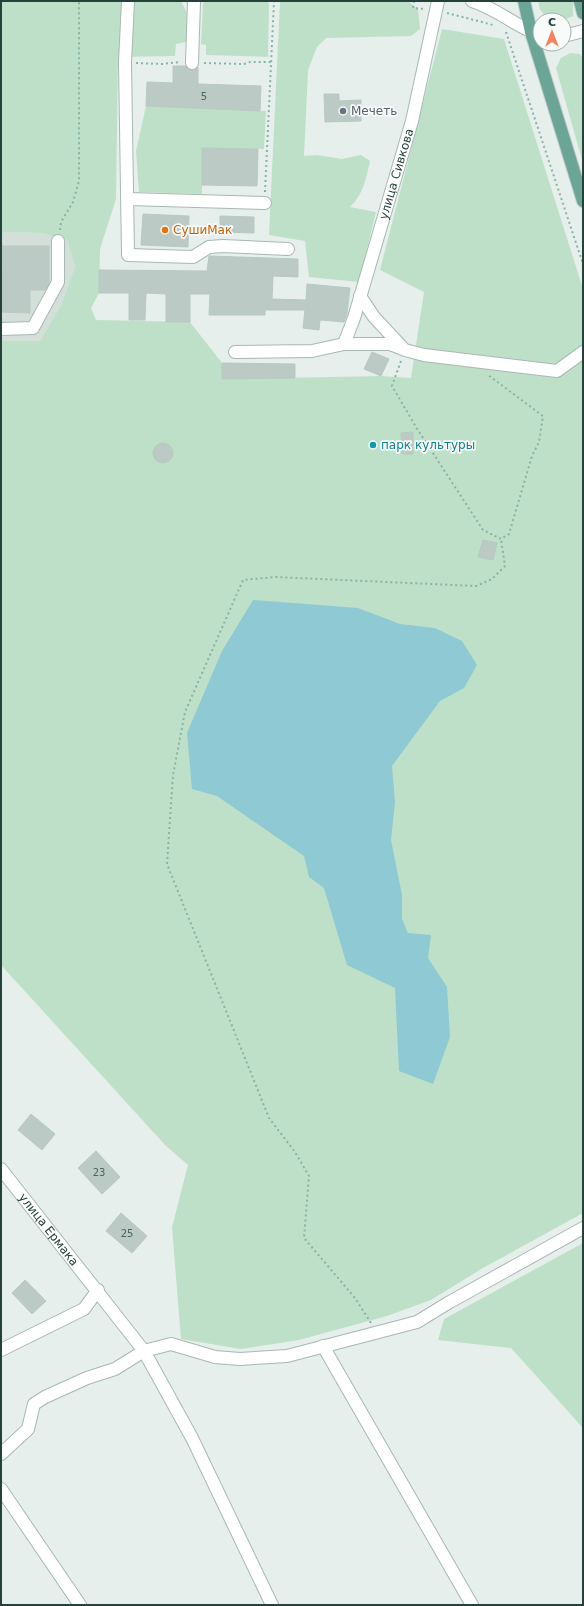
<svg xmlns="http://www.w3.org/2000/svg" width="584" height="1606" font-family="'DejaVu Sans',sans-serif">
	<rect width="100%" height="100%" fill="#e6efeb"/>
	<polygon fill="#d4dfda" points="1,232 41,233 67,240 75,267 61,305 40,341 1,341"/>
	<g fill="#bfe0c8">
		<polygon points="1,1 181,1 188,15 186,42 176,44 175,56 118,57 116,199 100,249 99,293 91,308 96,320 190,322 222,363 222,379 381,376 411,378 424,292 380,270 442,29 504,39 583,289 583,1213 483,1268 431,1300 387,1316 299,1340 241,1349 181,1339 172,1227 188,1165 166,1146 1,965 1,341 40,341 61,305 75,267 67,240 41,233 1,232"/>
		<polygon points="205,1 267,1 269,4 268,57 206,55 206,45 201,44 203,3"/>
		<path d="M 280,1 L 408,1 L 418,9 L 420,29 L 411,36 L 326,38 L 317,47 L 308,70 L 304,156 L 317,155 L 342,159 L 361,155 L 370,161 C 366,179 363,195 350,207 L 376,212 L 359,282 L 309,277 L 305,241 L 269,235 Z"/>
		<polygon points="538,1 573,1 573,16 564,20 547,20 540,9"/>
		<polygon points="570,53 580,54 583,59 583,163 556,68 561,58"/>
		<polygon points="146,106 266,111 264,149 202,148 202,194 139,192 136,151"/>
		<polygon points="583,1243 583,1428 511,1348 438,1340 444,1319"/>
	</g>
	<polygon fill="#8ec9d4" points="253,600 358,608 400,624 435,628 462,641 477,665 464,688 440,701 392,766 395,802 391,840 402,895 402,919 408,933 431,935 428,958 447,987 450,1037 433,1084 399,1071 395,988 347,965 324,888 309,877 304,856 217,796 192,789 187,733 222,651"/>
	<g fill="#bbcac4" stroke="#b8c9c2">
		<polygon points="173,66 185,66 191,70 198,67 198,84 261,86 260,111 146,106 147,82 173,83"/>
		<polygon points="324,94 339,94 339,101 361,100 361,121 325,122"/>
		<polygon points="202,148 258,149 257,186 202,185"/>
		<polygon points="143,214 189,216 188,247 141,245"/>
		<polygon points="220,216 254,217 254,233 220,232"/>
		<polygon points="1,246 49,246 49,284 45,290 30,290 30,313 1,312 3,267 1,267"/>
		<polygon points="209,256 298,259 298,277 273,276 272,299 306,300 307,284 350,288 347,314 344,322 320,320 319,330 303,328 305,310 265,310 265,315 209,315 210,294 190,294 190,322 166,322 166,294 146,293 145,320 129,320 129,293 99,293 99,270 207,271"/>
		<polygon points="372,352 389,359 381,376 364,369"/>
		<polygon points="222,363 295,364 295,378 222,379"/>
		<polygon points="413,432 413,454 402,454 401,433"/>
		<circle cx="163" cy="453" r="10"/>
		<polygon points="483,540 497,543 493,560 478,557"/>
		<polygon points="31,1114 55,1134 42,1150 18,1130"/>
		<polygon points="96,1151 120,1177 102,1194 78,1168"/>
		<polygon points="121,1213 147,1236 132,1253 106,1231"/>
		<polygon points="25,1280 46,1301 32,1314 12,1293"/>
	</g>
	<g fill="none" stroke-linecap="round" stroke-linejoin="round">
		<g stroke="#a8b8b2" stroke-width="14">
			<g id="minor">
				<polyline points="128,1 125,62 128,255 193,257 209,247 223,246 288,249"/>
				<path d="M 472,1 C 498,9 516,27 540,35"/>
				<polyline points="564,36 583,31"/>
				<polyline points="192,63 194,1"/>
				<polyline points="128,199 265,203"/>
				<polyline points="360,296 374,317 402,347"/>
				<polyline points="1,329 33,328 58,282 58,241"/>
				<path id="s1" d="M 344,344 L 354,318 L 412,121 L 438,1"/>
				<polyline points="235,352 312,351 344,344 390,344 405,350 424,355 557,371 583,352"/>
				<path id="s2" d="M 1,1169 L 144,1351 L 171,1344 L 215,1357 L 240,1359 L 287,1356 L 417,1322 L 448,1303 L 583,1228"/>
				<polyline points="323,1346 472,1605"/>
				<polyline points="1,1350 84,1309 98,1290"/>
				<polyline points="1,1454 28,1429 34,1404 45,1397 87,1378 115,1369 144,1351 192,1438 272,1605"/>
				<polyline points="1,1489 80,1605"/>
			</g>
		</g>
		<g stroke="#c2cac8" stroke-width="14">
			<g id="major">
				<polyline points="524,1 531,32 583,201"/>
				<polyline points="580,1 583,13"/>
			</g>
		</g>
		<g stroke="#86b3a5" stroke-width="2" stroke-dasharray="2 3" stroke-linecap="butt">
			<polyline points="414,1 413,8 425,9"/>
			<polyline points="447,13 493,25"/>
			<polyline points="506,32 583,264"/>
			<polyline points="136,63 162,64 180,62"/>
			<polyline points="204,63 244,64 250,62 271,62"/>
			<polyline points="265,192 274,1"/>
			<polyline points="60,230 61,222 73,202 79,181 79,1"/>
			<polyline points="401,361 392,386 416,427 483,530 501,539 509,534 532,456 539,442 543,416 488,375"/>
			<polyline points="371,1323 355,1298 304,1238 309,1176 295,1152 269,1118 167,864 173,775 185,712 243,580 275,577 476,586 492,579 505,566 501,539"/>
		</g>
		<use href="#minor" stroke="#fff" stroke-width="12"/>
		<use href="#major" stroke="#6aa596" stroke-width="12"/>
	</g>
	<circle fill="#6b7280" stroke="#f7fbf9" stroke-width="1.5" cx="343" cy="111" r="4"/>
	<circle fill="#e8710a" stroke="#f7fbf9" stroke-width="1.5" cx="165" cy="230" r="4"/>
	<circle fill="#0f9aa8" stroke="#f7fbf9" stroke-width="1.5" cx="373" cy="445" r="4"/>
	<g text-anchor="middle" stroke-width="3.5" stroke-linejoin="round" paint-order="stroke">
		<g font-size="10" fill="#4a645c">
			<text x="204" y="100">5</text>
			<text x="99" y="1176">23</text>
			<text x="127" y="1237">25</text>
		</g>
		<g font-size="12" fill="#5b616d" stroke="#f7fbf9" text-anchor="start">
			<text x="351" y="115">Мечеть</text>
		</g>
		<g font-size="12" fill="#24423a" stroke="#f7fbf9">
			<text dy="4" stroke="none"><textPath href="#s1" startOffset="178">улица Сивкова</textPath></text>
			<text dy="4" stroke="none"><textPath href="#s2" startOffset="77">улица Ермака</textPath></text>
		</g>
		<g font-size="12" fill="#c56008" stroke="#f7fbf9" text-anchor="start">
			<text x="173" y="234">СушиМак</text>
		</g>
		<g font-size="12" fill="#0d838f" stroke="#f7fbf9" text-anchor="start">
			<text x="381" y="449">парк культуры</text>
		</g>
	</g>
	<rect width="584" height="1606" fill="none" stroke="#24423a" stroke-width="4"/>
	<g transform="translate(552 32)"><circle r="19" fill="#f7fbf9" stroke="#a3b1ad"/>
	<path d="M0-3L7 15L0 10L-7 15Z" fill="#f4845f"/>
	<text y="-6" font-size="11" font-weight="bold" text-anchor="middle" fill="#24423a">С</text>
	</g>
</svg>
